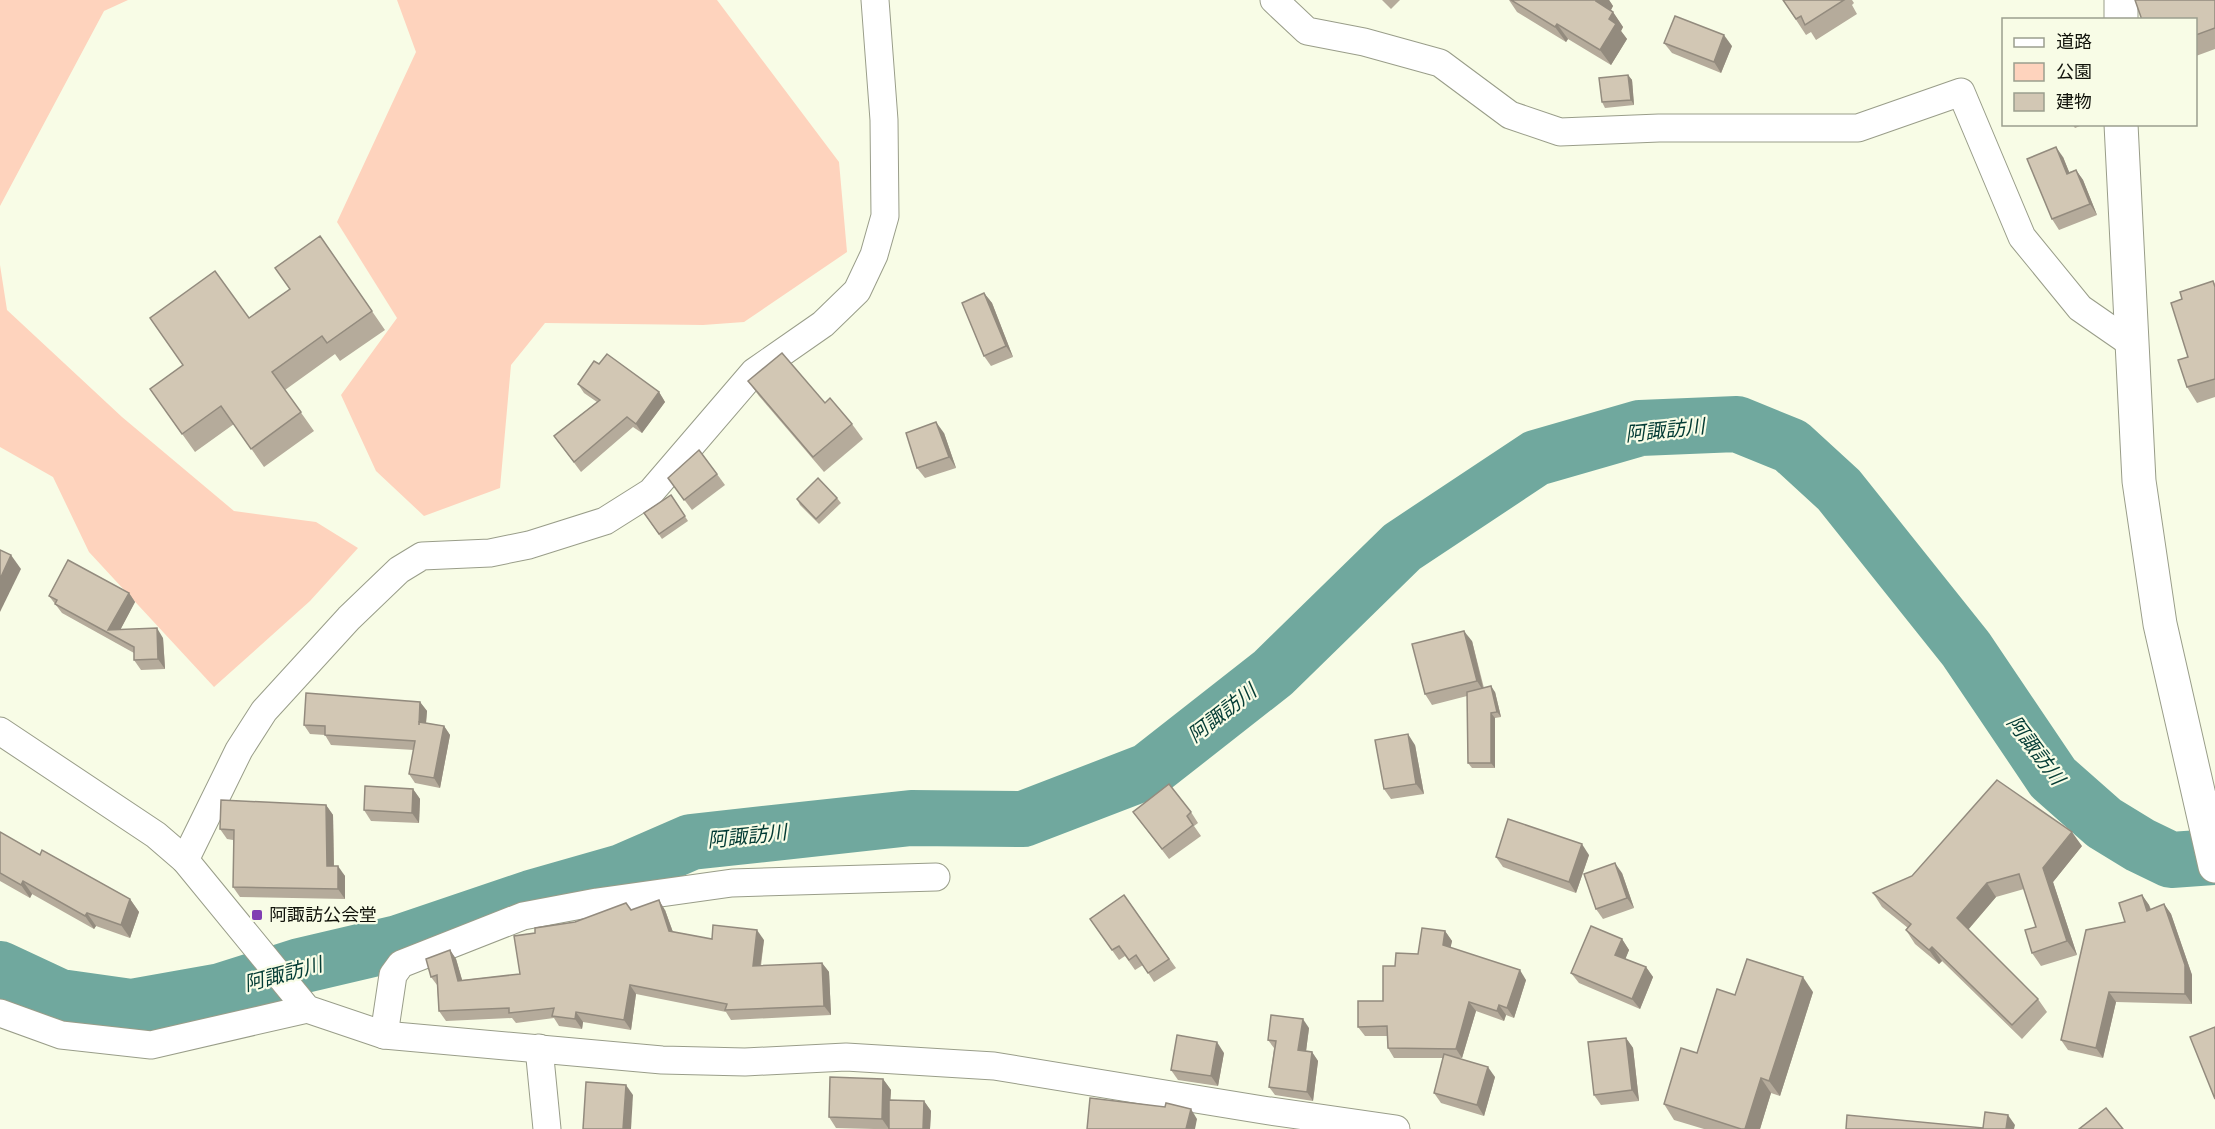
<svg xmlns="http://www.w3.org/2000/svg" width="2215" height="1129" font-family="'Roboto Serif','Noto Sans JP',serif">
	<rect width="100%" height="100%" fill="#f8fce6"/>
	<g fill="#fed3bd">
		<polygon points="0,0 128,0 104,11 0,206"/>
		<polygon points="397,0 717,0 839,162 847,252 744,322 703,325 545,323 511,365 500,488 424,516 376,471 341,395 397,318 337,222 416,52"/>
		<polygon points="0,265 7,310 122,417 234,511 316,522 358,548 310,601 214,687 89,552 53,477 0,447"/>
	</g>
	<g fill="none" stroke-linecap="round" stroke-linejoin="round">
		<polyline stroke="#70a89e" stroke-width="56" points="0,969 60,997 131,1007 221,991 300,966 398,943 531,898 622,872 691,842 911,818 1023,819 1148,771 1273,673 1402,547 1536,458 1640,428 1737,424 1791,446 1839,490 1966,649 2053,778 2104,823 2140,845 2171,860 2215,857"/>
		<g stroke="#999d89" stroke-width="29">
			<g id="street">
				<polyline points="1274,0 1307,31 1364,42 1440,63 1510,115 1560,132 1659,128 1858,128 1961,92 2022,237 2080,308 2132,344"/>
				<polyline points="0,731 156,835 185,860 307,1009 384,1035 662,1060 745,1062 846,1057 994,1066 1263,1110 1396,1129"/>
				<polyline points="185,860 239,750 264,711 349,618 399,570 422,556 490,553 529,545 605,521 651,492 754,372 823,324 857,291 874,255 885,216 884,120 875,0"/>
				<polyline points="0,1013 61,1035 151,1045 307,1009"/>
				<polyline points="384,1035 393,975 401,964 523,916 597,902 732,883 936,877"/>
				<polyline points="539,1048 547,1129"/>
			</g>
		</g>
		<g stroke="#999d89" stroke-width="35">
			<g id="secondary">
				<polyline points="2121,20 2121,0"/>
				<polyline points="2121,124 2139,481 2160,624 2215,866"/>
			</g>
		</g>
		<use href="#street" stroke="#fff" stroke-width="27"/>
		<use href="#secondary" stroke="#fff" stroke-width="33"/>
	</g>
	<g fill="#b5ab9b">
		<polygon points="1382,0 1400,0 1391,9"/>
		<polygon points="1509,0 1609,0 1613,6 1611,10 1613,12 1623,27 1621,31 1627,39 1611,65 1568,39 1566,42 1517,12"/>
		<polygon points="1783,0 1852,0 1854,3 1852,5 1857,14 1816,40 1811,32 1806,35"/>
		<polygon points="2215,0 2215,49 2196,56 2196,20"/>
		<polygon points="1664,43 1732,46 1721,73 1672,53"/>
		<polygon points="1628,75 1632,80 1634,105 1605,108 1602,102"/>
		<polygon points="2072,124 2085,124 2075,128"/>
		<polygon points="2063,157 2069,172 2076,170 2083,180 2097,215 2059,230 2052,219"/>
		<polygon points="320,236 385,330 340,361 335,354 285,390 314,431 264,467 234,424 195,452 150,389 290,289"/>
		<polygon points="2213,281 2215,284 2215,397 2197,403 2187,387 2188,357 2182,299"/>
		<polygon points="984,293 992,303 1013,357 991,366 984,356"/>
		<polygon points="599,364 659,392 665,402 642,433 633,427 581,472 554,436 597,402 584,393 578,384"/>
		<polygon points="748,381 825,403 852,424 863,439 824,472 759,396"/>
		<polygon points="944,433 956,468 925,478 917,468"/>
		<polygon points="717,474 725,485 692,510 668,478"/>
		<polygon points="671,495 688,521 662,539 644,513"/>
		<polygon points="837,498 841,503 819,524 800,505 797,499"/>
		<polygon points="129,593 135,602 120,630 163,638 165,669 141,670 134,660 134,653 62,613 49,596"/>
		<polygon points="1472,641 1484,688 1495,692 1501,717 1495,718 1495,768 1472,768 1468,763 1467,696 1432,705 1425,694"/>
		<polygon points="420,702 427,711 426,723 444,726 450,735 440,788 415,783 409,774 414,750 331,745 325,735 310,734 304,725"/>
		<polygon points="1415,745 1424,794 1391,799 1384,789"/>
		<polygon points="413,789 420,799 419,823 371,821 364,810"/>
		<polygon points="326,805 333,815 334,866 345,876 345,899 240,897 233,887 233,840 227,839 220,829"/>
		<polygon points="1133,812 1191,812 1198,823 1194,826 1201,836 1169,859"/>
		<polygon points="0,832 40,855 130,899 139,912 130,938 96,926 94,929 32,894 30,898 0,881"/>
		<polygon points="2082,846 2053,882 2077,955 2041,966 2032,953 2036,927 2024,889 1996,897 1968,930 2038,999 2047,1012 2022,1039 1942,961 1939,964 1915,944 1906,930 1908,928 1882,907 1873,893"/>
		<polygon points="1589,855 1576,893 1503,867 1496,857"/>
		<polygon points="1622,873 1634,908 1603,919 1596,909"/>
		<polygon points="1124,895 1176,968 1154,982 1143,965 1135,970 1125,956 1119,960 1090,919"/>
		<polygon points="2142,895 2149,905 2151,909 2164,904 2171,914 2192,975 2192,1004 2116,1002 2103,1058 2068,1050 2061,1040 2125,922"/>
		<polygon points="631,910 665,910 673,932 712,939 764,940 761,966 822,963 829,972 831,1015 731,1020 726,1012 636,994 631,1030 583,1022 582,1029 559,1026 554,1018 516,1023 512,1018 446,1021 439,1011 437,985 431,977 450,950 456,959 462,980 520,974 535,933 575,922"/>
		<polygon points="1445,931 1452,941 1450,948 1526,980 1514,1018 1506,1015 1504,1021 1476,1011 1462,1058 1458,1058 1495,1077 1484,1116 1441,1103 1434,1093 1443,1058 1394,1058 1388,1048 1387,1036 1365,1036 1358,1027 1383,1001 1418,954"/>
		<polygon points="1622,939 1629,950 1625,959 1646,967 1653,977 1640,1009 1579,983 1571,973"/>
		<polygon points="1813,992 1780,1096 1771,1093 1760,1129 1704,1129 1674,1120 1664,1104 1735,995"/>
		<polygon points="1309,1028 1306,1051 1312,1052 1318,1061 1313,1101 1275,1095 1269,1087 1274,1048 1268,1040"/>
		<polygon points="1626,1038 1633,1048 1639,1101 1601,1105 1594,1095"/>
		<polygon points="1224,1053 1218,1086 1178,1080 1171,1070"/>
		<polygon points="883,1079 891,1090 890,1100 924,1101 931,1111 930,1129 874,1129 836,1128 829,1117"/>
	</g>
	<g fill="#938b7e">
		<polygon points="1597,0 1609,0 1613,6 1607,17 1596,1"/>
		<polygon points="1613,12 1623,27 1621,31 1627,39 1611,65 1600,50 1609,19"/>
		<polygon points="1557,24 1568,39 1566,42 1555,27"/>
		<polygon points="1724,35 1732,46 1721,73 1714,62"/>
		<polygon points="1628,75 1632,80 1634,105 1631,100"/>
		<polygon points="2056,147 2063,157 2074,184 2067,174"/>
		<polygon points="2076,170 2083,180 2097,215 2090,204"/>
		<polygon points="984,293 992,303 1013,357 1006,346"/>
		<polygon points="659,392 665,402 642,433 636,424"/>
		<polygon points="936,422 944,433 956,468 949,457"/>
		<polygon points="11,555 21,569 0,612 0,579"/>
		<polygon points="129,593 135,602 116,638 108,630"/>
		<polygon points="157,628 163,638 165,669 158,659"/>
		<polygon points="1464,631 1472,641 1484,692 1477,681"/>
		<polygon points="1491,686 1495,692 1501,717 1497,712"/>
		<polygon points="420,702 427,711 425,734 419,725"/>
		<polygon points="1491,713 1495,718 1495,768 1491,763"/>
		<polygon points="444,726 450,735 440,788 434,778"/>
		<polygon points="1408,734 1415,745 1424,794 1416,784"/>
		<polygon points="413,789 420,799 419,823 412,813"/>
		<polygon points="326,805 333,815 334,876 327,866"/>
		<polygon points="2072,832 2082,846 2053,882 2077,955 2067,941 2043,868"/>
		<polygon points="1582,844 1589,855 1576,893 1569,882"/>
		<polygon points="1615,863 1622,873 1634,908 1627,898"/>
		<polygon points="338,866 345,876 345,899 338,889"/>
		<polygon points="23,881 32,894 30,898 21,885"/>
		<polygon points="1987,883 1996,897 1966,932 1957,918"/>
		<polygon points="2142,895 2149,905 2154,921 2147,911"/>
		<polygon points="130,899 139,912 130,938 121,925"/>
		<polygon points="659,900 665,910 676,941 669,931"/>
		<polygon points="2164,904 2171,914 2192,975 2192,1004 2185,994"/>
		<polygon points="87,913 96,926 94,929 85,916"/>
		<polygon points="757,930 764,940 759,975 753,966"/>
		<polygon points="1445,931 1452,941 1449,955 1443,945"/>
		<polygon points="1622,939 1629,950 1623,965 1615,955"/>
		<polygon points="1932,947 1942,961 1939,964 1929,950"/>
		<polygon points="450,950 456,959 465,990 458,981"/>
		<polygon points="822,963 829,972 831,1015 824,1006"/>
		<polygon points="1646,967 1653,977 1640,1009 1632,999"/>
		<polygon points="1520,970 1526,980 1514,1018 1507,1008"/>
		<polygon points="1803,977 1813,992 1780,1096 1769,1081"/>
		<polygon points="630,985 636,994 631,1030 624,1020"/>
		<polygon points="2109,992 2116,1002 2103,1058 2096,1048"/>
		<polygon points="1469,1002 1476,1011 1462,1058 1456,1049"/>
		<polygon points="1499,1005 1506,1015 1504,1021 1497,1011"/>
		<polygon points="576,1012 583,1022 582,1029 575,1019"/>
		<polygon points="1303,1019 1309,1028 1305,1059 1298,1050"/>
		<polygon points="1626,1038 1633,1048 1639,1101 1632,1090"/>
		<polygon points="1217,1042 1224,1053 1218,1086 1211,1076"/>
		<polygon points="1312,1052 1318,1061 1313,1101 1307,1092"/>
		<polygon points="1488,1067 1495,1077 1484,1116 1477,1105"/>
		<polygon points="1761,1078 1771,1093 1760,1129 1745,1129"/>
		<polygon points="883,1079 891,1090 889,1129 882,1119"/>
		<polygon points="626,1085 633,1095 631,1129 623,1129"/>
		<polygon points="924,1101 931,1111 930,1129 923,1129"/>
		<polygon points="1191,1109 1197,1119 1195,1129 1186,1129"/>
		<polygon points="2008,1115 2015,1125 2014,1129 2006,1129"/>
	</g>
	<g fill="#d2c7b4" stroke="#938b7e" stroke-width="1.5">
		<polygon points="1511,0 1597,0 1596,1 1613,12 1609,19 1616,24 1600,50 1557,24 1555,27"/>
		<polygon points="1783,0 1844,0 1805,25 1801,16 1796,19"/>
		<polygon points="2135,0 2215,0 2215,28 2196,35 2196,20 2142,20"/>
		<polygon points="1675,16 1724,35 1714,62 1664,43"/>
		<polygon points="1628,75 1631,100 1602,102 1599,78"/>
		<polygon points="2056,147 2067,174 2076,170 2090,204 2052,219 2027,159"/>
		<polygon points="320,236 372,311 327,343 322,336 272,372 301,412 251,449 221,406 182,434 150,389 183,365 150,318 215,271 249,318 290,289 275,268"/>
		<polygon points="2213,281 2215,287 2215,379 2187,387 2178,360 2188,357 2171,303 2182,299 2180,292"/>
		<polygon points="984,293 1006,346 984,356 962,303"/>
		<polygon points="782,353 825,403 830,398 852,424 813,457 748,381"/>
		<polygon points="607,354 659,392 636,424 627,417 574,462 554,436 600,400 578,384 594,361 599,364"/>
		<polygon points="936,422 949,457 917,468 906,433"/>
		<polygon points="699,450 717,474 684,500 668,478"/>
		<polygon points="818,478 837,498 816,519 797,499"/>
		<polygon points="671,495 685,516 659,534 644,513"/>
		<polygon points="0,550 11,555 0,579"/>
		<polygon points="68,560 129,593 108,630 157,628 158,659 134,660 134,647 55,604 57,600 49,596"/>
		<polygon points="1464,631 1477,681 1425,694 1412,644"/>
		<polygon points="1491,686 1497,712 1491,713 1491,763 1468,763 1467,692"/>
		<polygon points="306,693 420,702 419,725 419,722 444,726 434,778 409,774 415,741 325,735 325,726 304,725"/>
		<polygon points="1408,734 1416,784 1384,789 1375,740"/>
		<polygon points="1997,780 2072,832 2043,868 2067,941 2032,953 2025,930 2036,927 2019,874 1987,883 1957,918 2038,999 2012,1025 1932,947 1929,950 1906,930 1911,924 1873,893 1912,876"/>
		<polygon points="1169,784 1191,812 1187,816 1193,825 1162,849 1133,812"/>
		<polygon points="365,786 413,789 412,813 364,810"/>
		<polygon points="221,800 326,805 327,866 338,866 338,889 233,887 234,830 220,829"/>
		<polygon points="1508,819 1582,844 1569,882 1496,857"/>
		<polygon points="0,832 40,855 42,850 130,899 121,925 87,913 85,916 23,881 21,885 0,873"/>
		<polygon points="1615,863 1627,898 1596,909 1584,874"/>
		<polygon points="1124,895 1169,959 1148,973 1136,955 1129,960 1119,946 1112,950 1090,919"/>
		<polygon points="2142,895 2147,911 2164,904 2185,965 2185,994 2109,992 2096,1048 2061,1040 2086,930 2125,922 2119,903"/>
		<polygon points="659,900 669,931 712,939 713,925 757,930 753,966 822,963 824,1006 725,1010 727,1004 630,985 624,1020 576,1012 575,1019 552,1016 554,1008 509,1013 509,1008 439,1011 437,975 431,977 426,959 450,950 458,981 520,974 514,936 535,933 535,928 575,922 626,903 631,910"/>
		<polygon points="1591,926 1622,939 1615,955 1646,967 1632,999 1571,973"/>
		<polygon points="1422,928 1445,931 1443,945 1520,970 1507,1008 1499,1005 1497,1011 1469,1002 1456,1049 1388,1048 1387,1026 1358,1027 1358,1001 1383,1001 1383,966 1395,966 1396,953 1418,954"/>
		<polygon points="1747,959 1803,977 1769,1081 1761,1078 1745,1129 1741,1129 1664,1104 1681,1048 1697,1053 1717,989 1735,995"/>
		<polygon points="1271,1015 1303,1019 1298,1050 1312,1052 1307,1092 1269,1087 1276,1041 1268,1040"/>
		<polygon points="2215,1027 2215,1099 2190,1037"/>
		<polygon points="1177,1035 1217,1042 1211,1076 1171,1070"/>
		<polygon points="1626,1038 1632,1090 1594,1095 1588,1042"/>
		<polygon points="1444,1054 1488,1067 1477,1105 1434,1093"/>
		<polygon points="830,1077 883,1079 882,1119 829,1117"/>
		<polygon points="586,1082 626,1085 623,1129 583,1129"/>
		<polygon points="1090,1098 1165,1107 1166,1103 1191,1109 1186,1129 1087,1129"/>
		<polygon points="889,1100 924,1101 923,1129 889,1129"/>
		<polygon points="2106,1108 2123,1129 2079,1129"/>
		<polygon points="1985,1112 2008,1115 2006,1129 1846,1129 1847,1115 1983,1128"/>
	</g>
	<rect fill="#813eb2" stroke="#f8fce6" stroke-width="2" x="251" y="909" width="12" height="12" rx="3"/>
	<g text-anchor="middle" stroke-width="4.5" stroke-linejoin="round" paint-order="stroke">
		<g font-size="18" fill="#10120a" stroke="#f8fce6" text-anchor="start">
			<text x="269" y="921">阿諏訪公会堂</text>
		</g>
		<g font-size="20" font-style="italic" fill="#033b34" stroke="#f8fce6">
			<text transform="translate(1665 430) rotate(-6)" y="7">阿諏訪川</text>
			<text transform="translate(1222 713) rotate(-38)" y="7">阿諏訪川</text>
			<text transform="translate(2036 750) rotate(53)" y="7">阿諏訪川</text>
			<text transform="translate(747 836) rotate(-6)" y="7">阿諏訪川</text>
			<text transform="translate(283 974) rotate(-15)" y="7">阿諏訪川</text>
		</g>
	</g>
	<rect x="2002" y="18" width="195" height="108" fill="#f8fce6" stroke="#9b9e8e" stroke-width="1.5"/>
	<rect x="2014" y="38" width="30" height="9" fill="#ffffff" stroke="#9b9e8e" stroke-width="1.5"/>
	<text x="2056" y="48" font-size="18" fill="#10120a">道路</text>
	<rect x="2014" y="63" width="30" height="18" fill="#fed3bd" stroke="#9b9e8e" stroke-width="1.5"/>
	<text x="2056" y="78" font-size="18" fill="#10120a">公園</text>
	<rect x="2014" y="93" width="30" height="18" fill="#d2c7b4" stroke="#9b9e8e" stroke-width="1.5"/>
	<text x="2056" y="108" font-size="18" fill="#10120a">建物</text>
</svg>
